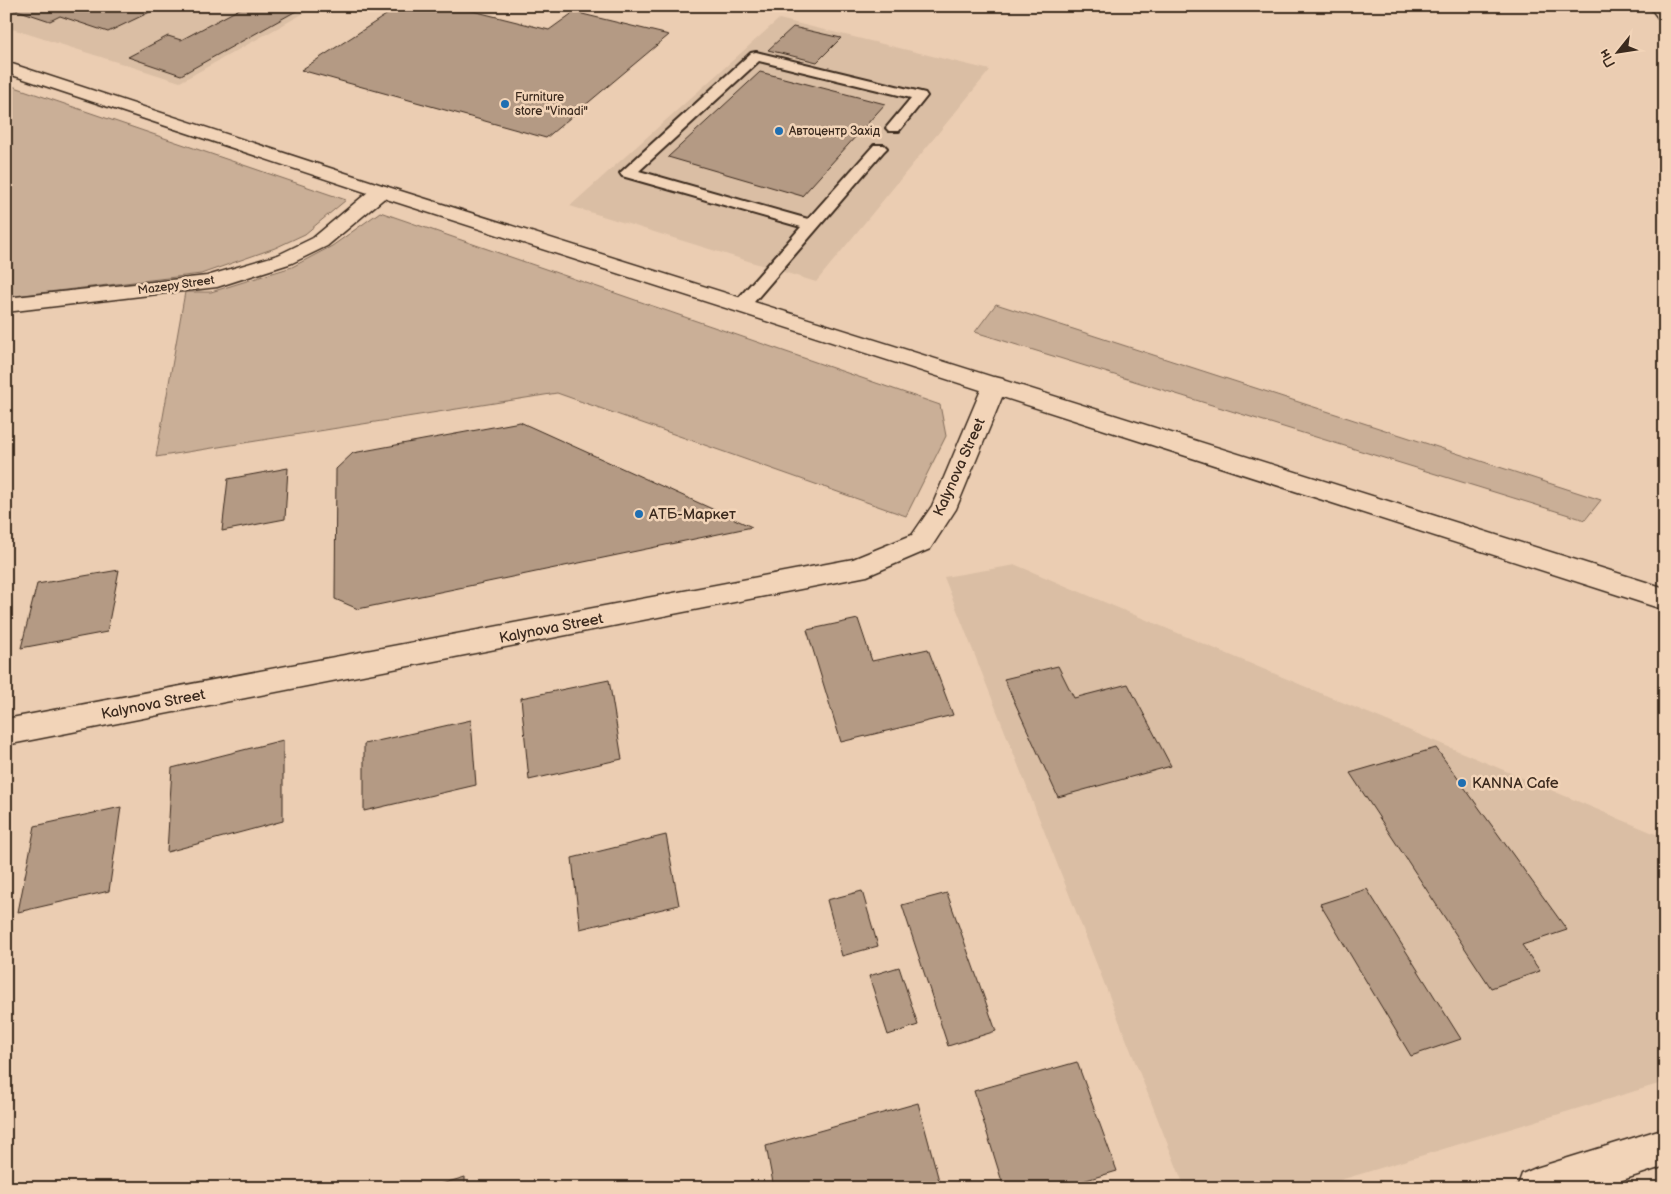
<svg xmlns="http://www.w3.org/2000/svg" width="1671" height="1194" font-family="'Balsamiq Sans',sans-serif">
	<rect width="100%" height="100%" fill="#ebcdb2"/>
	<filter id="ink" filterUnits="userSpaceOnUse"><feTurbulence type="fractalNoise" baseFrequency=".02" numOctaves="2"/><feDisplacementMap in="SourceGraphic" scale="10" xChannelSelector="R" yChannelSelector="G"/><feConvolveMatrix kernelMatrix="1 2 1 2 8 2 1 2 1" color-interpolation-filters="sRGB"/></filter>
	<g filter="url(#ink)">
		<g fill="#dabea4">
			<polygon points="6,6 317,6 180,82 6,27"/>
			<polygon points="779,19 990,70 816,282 570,206"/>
			<polygon points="1016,565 1665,838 1665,1082 1314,1188 1185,1188 944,577"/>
		</g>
		<g fill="#caaf97" stroke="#826c5a">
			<polygon points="6,84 346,200 305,234 275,248 201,274 6,297"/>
			<polygon points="380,212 940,405 946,436 906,516 557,393 156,457 185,292 211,292 292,267 332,246"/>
			<polygon points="996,304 1601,500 1585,520 975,332"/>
		</g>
		<g fill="#b49a84" stroke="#3b2a1e">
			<polygon points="15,6 144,6 142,7 152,11 108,32 60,16 50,21 11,8"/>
			<polygon points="245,6 285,6 298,10 181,75 128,57 168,36 181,40"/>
			<polygon points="400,6 453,6 549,30 574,12 669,35 546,138 301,70"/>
			<polygon points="793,27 841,38 817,62 768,50"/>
			<polygon points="760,72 885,104 802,196 668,157"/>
			<polygon points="520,422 752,527 358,609 335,599 336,469 353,453"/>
			<polygon points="288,468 285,519 222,531 228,479"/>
			<polygon points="119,570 107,632 21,648 37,584"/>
			<polygon points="858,619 872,661 928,649 953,715 841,742 807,630"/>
			<polygon points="1058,666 1074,698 1128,684 1171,766 1058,797 1004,679"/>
			<polygon points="609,680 622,759 529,780 521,698"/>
			<polygon points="471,720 476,785 364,811 364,744"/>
			<polygon points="283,740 283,821 167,852 172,768"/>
			<polygon points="1436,748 1567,930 1522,945 1540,971 1491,988 1350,773"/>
			<polygon points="121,807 109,891 18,912 35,826"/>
			<polygon points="666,835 679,905 580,929 572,858"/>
			<polygon points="1367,889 1461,1039 1411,1056 1320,904"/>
			<polygon points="862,891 878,946 842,956 827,900"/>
			<polygon points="947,893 996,1031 948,1046 902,905"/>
			<polygon points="899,967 918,1025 888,1035 869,976"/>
			<polygon points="1077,1062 1117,1171 1059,1188 1004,1188 974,1091"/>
			<polygon points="918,1103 941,1188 774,1188 766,1146"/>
			<polygon points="465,1177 465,1188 428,1188"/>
		</g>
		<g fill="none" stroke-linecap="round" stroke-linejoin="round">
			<g stroke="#3b2a1e" stroke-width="4">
				<polygon id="lane" points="756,52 925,93 927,96 899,131 889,131 886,128 911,98 759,61 639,171 808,219 874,145 884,145 887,148 884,151 748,309 742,311 736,309 733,305 736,301 801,227 622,176 620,173 751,53"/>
			</g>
			<g stroke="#3b2a1e" stroke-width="3">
				<g id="street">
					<polygon points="381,185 388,187 391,191 388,195 327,246 292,263 217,287 6,312 6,298 207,276 278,255 313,238 374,187"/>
					<polygon points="995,377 1003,379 1007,385 956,509 930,549 867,576 6,745 6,719 853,559 912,535 932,506 983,385 987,379"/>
					<polygon points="1665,1128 1665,1166 1598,1188 1517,1188 1522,1174 1536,1168"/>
				</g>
			</g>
			<g stroke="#3b2a1e" stroke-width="3">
				<polygon id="secondary" points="1649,6 1665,6 1665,21 1659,19"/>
			</g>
			<g stroke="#3b2a1e" stroke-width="3">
				<polygon id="primary" points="6,62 388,187 1665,588 1665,610 374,195 6,73"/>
			</g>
			<use href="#lane" fill="#f2d4b8" fill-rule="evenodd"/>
			<use href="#street" fill="#f2d4b8" fill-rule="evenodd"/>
			<use href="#secondary" fill="#f2d4b8" fill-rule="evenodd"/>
			<use href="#primary" fill="#f2d4b8" fill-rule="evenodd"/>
		</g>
	</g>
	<g fill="#1f6fb2" stroke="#f2d4b8" stroke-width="2">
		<circle cx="505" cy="104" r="5"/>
		<circle cx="779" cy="131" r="5"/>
		<circle cx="639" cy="514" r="5"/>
		<circle cx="1462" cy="783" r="5"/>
	</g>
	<g text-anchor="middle" stroke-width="5" stroke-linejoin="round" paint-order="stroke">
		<g font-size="12" fill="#3b2a1e" stroke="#f2d4b8" text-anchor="start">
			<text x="515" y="101">Furniture<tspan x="515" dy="14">store "Vinadi"</tspan></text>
			<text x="789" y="135">Автоцентр Захід</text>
		</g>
		<g font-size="12" fill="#3b2a1e" stroke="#f2d4b8">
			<text transform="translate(176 285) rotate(-8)" y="4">Mazepy Street</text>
		</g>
		<g font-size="15" fill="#3b2a1e" stroke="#f2d4b8">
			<text transform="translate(959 467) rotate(-66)" y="5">Kalynova Street</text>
			<text transform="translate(551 628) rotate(-11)" y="5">Kalynova Street</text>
			<text transform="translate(153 704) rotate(-11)" y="5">Kalynova Street</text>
		</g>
		<g font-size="15" fill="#3b2a1e" stroke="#f2d4b8" text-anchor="start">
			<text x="649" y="519">АТБ-Маркет</text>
			<text x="1472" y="788">KANNA Cafe</text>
		</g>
	</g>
	<rect width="1671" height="1194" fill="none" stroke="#f2d4b8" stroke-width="25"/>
	<rect x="12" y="12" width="1646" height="1169" fill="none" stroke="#3b2a1e" stroke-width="2" filter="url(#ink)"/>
	<g transform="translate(1618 52) rotate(240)" stroke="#f2d4b8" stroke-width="4" paint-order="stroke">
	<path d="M0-4L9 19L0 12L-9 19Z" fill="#3b2a1e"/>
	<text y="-8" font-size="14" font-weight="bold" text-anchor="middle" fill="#3b2a1e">Пн</text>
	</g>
</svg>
